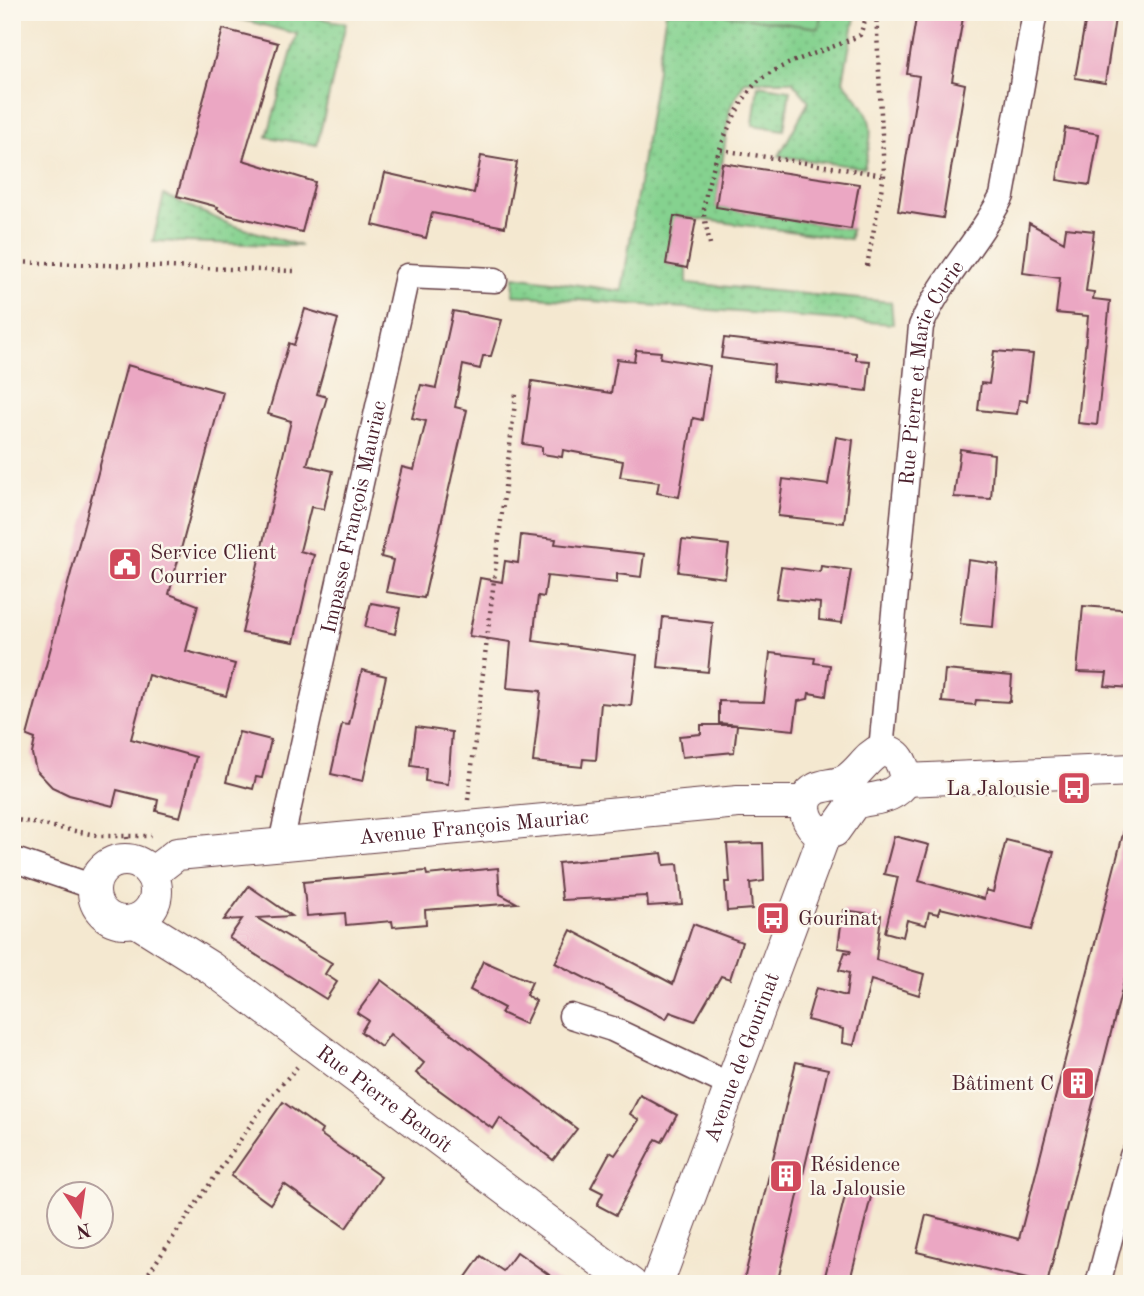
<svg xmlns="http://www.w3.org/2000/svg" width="1144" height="1296" font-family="'Old Standard TT',serif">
	<defs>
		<pattern id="grass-dots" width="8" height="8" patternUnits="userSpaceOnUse" patternTransform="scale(1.75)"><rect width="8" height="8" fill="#85d28f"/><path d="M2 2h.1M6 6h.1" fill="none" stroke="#74b47c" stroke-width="1.8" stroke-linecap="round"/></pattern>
	</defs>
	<rect width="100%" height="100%" fill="#fbf7ec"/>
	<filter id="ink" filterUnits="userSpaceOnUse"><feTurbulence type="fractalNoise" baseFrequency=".0143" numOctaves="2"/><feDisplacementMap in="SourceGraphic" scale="14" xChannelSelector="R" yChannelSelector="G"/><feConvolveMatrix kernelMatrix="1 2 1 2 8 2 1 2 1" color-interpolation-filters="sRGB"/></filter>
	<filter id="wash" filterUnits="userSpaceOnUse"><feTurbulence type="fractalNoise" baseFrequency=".00686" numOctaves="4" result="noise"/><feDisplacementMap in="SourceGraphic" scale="28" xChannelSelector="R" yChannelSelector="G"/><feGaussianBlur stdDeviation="1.57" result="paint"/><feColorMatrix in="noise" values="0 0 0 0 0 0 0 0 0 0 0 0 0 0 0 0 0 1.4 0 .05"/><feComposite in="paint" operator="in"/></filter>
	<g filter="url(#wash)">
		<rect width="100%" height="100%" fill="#f4e8d0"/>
		<g fill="url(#grass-dots)" stroke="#68785d" stroke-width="2">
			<polygon points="229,12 283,12 346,23 317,145 267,137 297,34 228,16"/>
			<path d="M 666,12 L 856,12 L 843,81 C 873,117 876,122 864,168 L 779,156 L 809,101 L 792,81 L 745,81 L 730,108 L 716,207 L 851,229 L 850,239 L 675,216 L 666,264 L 687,268 L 687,283 L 891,302 L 893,324 L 513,295 L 514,276 L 622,291 Z"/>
			<polygon points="758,85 790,90 784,130 753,125"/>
			<polygon points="164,195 229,224 301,246 153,241"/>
		</g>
		<polygon fill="#85d28f" stroke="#68785d" stroke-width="2" points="726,12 821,12 819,28 726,15"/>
		<g id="blocks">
			<g fill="#eba7c3">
				<polygon points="917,12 964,12 952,81 965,84 943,218 898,211 919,76 907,74"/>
				<polygon points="1087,12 1116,12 1105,83 1075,78"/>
				<polygon points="223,29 278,43 243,160 315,182 302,232 229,215 217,209 218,207 177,196"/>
				<polygon points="1065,128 1099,134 1090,185 1057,180"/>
				<polygon points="481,156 517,162 505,227 432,213 426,238 373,225 385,173 474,193"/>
				<polygon points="722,163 859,184 851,229 716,207"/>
				<polygon points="674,216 696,220 687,268 666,264"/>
				<polygon points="1029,223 1064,242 1066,228 1094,231 1086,291 1094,292 1093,299 1110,301 1097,425 1078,423 1088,316 1056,313 1060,278 1023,273"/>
				<polygon points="305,309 338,319 317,394 327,397 307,465 333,471 324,509 311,507 300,551 314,555 294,642 242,633 291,421 268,414 289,343 294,345"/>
				<polygon points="453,311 502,320 491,356 483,356 480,369 463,365 455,407 467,410 424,598 386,592 393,560 381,557 396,491 402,467 414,470 426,421 412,418 421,385 436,388"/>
				<polygon points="724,338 856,353 856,360 870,361 867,391 773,381 774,365 721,358"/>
				<polygon points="636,350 661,352 660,358 710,366 702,420 693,418 679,497 657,493 659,482 620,477 623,461 563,450 562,457 542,454 542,447 523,444 532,381 611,393 617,359 634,361"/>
				<polygon points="994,351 1033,354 1027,401 1019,400 1017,414 978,410 981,383 989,384"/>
				<polygon points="127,365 223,392 169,594 198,605 186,651 235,664 226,696 148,675 131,739 196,757 180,817 156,811 158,800 117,790 113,806 69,795 52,787 36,770 32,754 35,739 27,736"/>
				<polygon points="836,437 853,440 844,523 778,516 783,479 828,485"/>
				<polygon points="960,449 994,454 991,499 954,497"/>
				<polygon points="521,535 556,539 555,544 644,554 641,577 617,574 617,583 547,576 544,597 538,596 533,641 637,655 631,706 601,703 596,760 583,759 582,767 533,762 541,691 507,688 511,642 469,636 480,578 502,582 505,561 518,563"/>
				<polygon points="682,540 729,545 725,578 678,572"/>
				<polygon points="968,560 998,564 993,627 960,624"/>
				<polygon points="821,566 851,570 842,623 819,620 820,603 776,598 781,567 820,572"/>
				<polygon points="371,603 400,608 395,634 365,627"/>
				<polygon points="1083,606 1132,610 1132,688 1105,686 1107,673 1077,672"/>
				<polygon points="663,617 713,623 708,672 658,667"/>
				<polygon points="770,653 815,658 814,663 830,665 826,696 809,693 808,699 798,701 794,730 719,723 719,701 764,702"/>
				<polygon points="362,670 386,676 363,781 331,774 342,724 349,725"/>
				<polygon points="945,670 1012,676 1010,702 976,700 975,705 942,702"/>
				<polygon points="701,725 737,725 734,752 682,757 679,736 701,734"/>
				<polygon points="416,727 452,732 448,784 425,781 426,768 411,766"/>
				<polygon points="239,732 271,740 262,778 256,777 253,789 226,782"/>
				<polygon points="1124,830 1132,831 1132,950 1047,1284 917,1252 926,1215 1019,1239"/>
				<polygon points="894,836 929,845 919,881 984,899 986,890 993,892 1006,840 1054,852 1032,930 940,908 938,914 929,912 926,925 907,920 903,937 885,932 898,877 884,874"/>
				<polygon points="763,843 764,881 750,883 752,909 727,911 725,882 730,882 727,844"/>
				<polygon points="662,853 664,865 678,864 682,904 648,906 647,896 562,900 558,863"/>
				<polygon points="498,868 500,894 517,903 425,910 426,924 393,927 392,921 346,925 345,913 307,916 303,882 426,871 427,875"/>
				<polygon points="249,886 292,916 257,918 332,963 325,974 337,982 326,999 229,938 242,919 224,920"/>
				<polygon points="843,910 881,915 876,960 924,974 919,995 871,980 854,1045 842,1043 843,1029 807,1020 816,988 846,996 849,973 839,970 845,952 850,953 851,950 838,948"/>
				<polygon points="693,924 742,942 730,979 721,976 695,1021 670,1012 666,1019 555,963 571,930 673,984"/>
				<polygon points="483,961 532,982 526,995 536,1001 525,1024 501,1013 504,1008 470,990"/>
				<polygon points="381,980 577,1129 553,1160 500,1118 493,1129 416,1073 424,1063 390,1034 381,1047 361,1032 368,1020 357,1013"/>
				<polygon points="796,1062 828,1069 777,1284 743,1284"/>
				<polygon points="640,1095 677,1115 662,1142 656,1139 616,1215 597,1205 603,1193 591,1187 610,1152 615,1155 639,1120 630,1114"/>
				<polygon points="283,1102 322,1130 320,1134 381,1177 346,1228 284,1184 270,1204 231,1176"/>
				<polygon points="847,1188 872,1193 849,1284 823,1284"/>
				<polygon points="517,1252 562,1284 461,1284 481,1256 503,1271"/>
			</g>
		</g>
	</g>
	<g filter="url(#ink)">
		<use href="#blocks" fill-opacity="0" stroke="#643d44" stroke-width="2"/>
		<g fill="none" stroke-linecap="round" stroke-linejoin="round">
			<g stroke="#643d44" stroke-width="27">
				<g id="minor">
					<path id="s1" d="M 881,750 L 921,326 C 941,278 979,242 1002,196 L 1035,12"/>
					<path id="s2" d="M 281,843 L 407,276 L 495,280"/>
					<polyline points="12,859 94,887"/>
					<polyline points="571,1016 612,1029 732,1086"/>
					<polyline points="1098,1284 1132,1156"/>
				</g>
			</g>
			<g stroke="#643d44" stroke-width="34">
				<g id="tertiary">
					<path d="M 881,750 C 899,752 903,763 906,780 C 893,800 875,797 854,803 L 834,831 L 817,831 C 805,820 798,799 816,789 C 826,784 838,786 848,779 C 861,770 867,756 881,750 Z"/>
					<polyline points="906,780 1132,770"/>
					<circle cx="125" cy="891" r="31"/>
					<path id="s3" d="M 151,874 L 177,854 L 738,802 L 805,802"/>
					<path id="s4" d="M 136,921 L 211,968 L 631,1284"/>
					<path id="s5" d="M 657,1284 L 825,833"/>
				</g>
			</g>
			<g stroke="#643d44" stroke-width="4.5" stroke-dasharray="2 5" stroke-linecap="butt">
				<polyline points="721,150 884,175"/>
				<path d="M 710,244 C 708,234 705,223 704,213 C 703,182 737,95 762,78 C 792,58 828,51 860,35 L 868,12"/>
				<polyline points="12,262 294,271"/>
				<polyline points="867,266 884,175 876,12"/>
				<polyline points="468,800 516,394"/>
				<polyline points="12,819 101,836 151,836"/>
				<polyline points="127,837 129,857"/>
				<polyline points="141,1284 267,1101 297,1067"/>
			</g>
			<use href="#minor" stroke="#fff" stroke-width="24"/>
			<use href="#tertiary" stroke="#fff" stroke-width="32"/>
		</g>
	</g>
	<defs>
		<g id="civic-square" transform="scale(1.75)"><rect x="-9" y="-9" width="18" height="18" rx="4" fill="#d1495b" stroke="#fbf7ec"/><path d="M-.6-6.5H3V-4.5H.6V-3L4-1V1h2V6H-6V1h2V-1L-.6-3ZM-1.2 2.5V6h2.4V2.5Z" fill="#fff"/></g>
		<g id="bus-square" transform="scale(1.75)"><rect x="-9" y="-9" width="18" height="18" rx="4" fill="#d1495b" stroke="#fbf7ec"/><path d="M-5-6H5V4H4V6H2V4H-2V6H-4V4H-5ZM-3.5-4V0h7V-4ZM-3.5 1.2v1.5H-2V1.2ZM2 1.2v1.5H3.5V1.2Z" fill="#fff"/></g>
		<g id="building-square" transform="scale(1.75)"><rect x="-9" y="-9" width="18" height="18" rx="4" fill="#d1495b" stroke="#fbf7ec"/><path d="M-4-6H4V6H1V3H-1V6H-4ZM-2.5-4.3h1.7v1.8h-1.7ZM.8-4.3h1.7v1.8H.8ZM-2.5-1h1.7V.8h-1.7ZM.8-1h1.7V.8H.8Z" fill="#fff"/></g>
	</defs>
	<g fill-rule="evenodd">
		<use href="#civic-square" x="125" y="564"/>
		<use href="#bus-square" x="1074" y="788"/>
		<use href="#bus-square" x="773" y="918"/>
		<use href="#building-square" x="1078" y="1083"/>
		<use href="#building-square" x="786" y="1176"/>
	</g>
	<g text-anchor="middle" stroke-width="5" stroke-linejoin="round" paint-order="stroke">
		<g font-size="21" fill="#4a1f2b" stroke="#fbf7ec">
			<text dy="7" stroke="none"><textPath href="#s1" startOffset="383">Rue Pierre et Marie Curie</textPath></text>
			<text dy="7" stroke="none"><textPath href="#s2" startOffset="334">Impasse François Mauriac</textPath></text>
			<text dy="7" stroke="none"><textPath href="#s3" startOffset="331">Avenue François Mauriac</textPath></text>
			<text dy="7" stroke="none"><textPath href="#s5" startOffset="242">Avenue de Gourinat</textPath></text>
			<text dy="7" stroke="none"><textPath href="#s4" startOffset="306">Rue Pierre Benoît</textPath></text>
		</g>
		<g font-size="21" fill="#4a1f2b" stroke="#fbf7ec" text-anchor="start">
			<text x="150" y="559">Service Client<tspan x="150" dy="24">Courrier</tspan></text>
			<text x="1050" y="795" text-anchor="end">La Jalousie</text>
			<text x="798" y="925">Gourinat</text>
			<text x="1054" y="1090" text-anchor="end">Bâtiment C</text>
			<text x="810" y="1171">Résidence<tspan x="810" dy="24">la Jalousie</tspan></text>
		</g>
	</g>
	<rect width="1144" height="1296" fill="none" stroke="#fbf7ec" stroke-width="42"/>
	<g transform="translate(80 1215) rotate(167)"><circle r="33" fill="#fbf7ec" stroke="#b4a19f" stroke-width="2"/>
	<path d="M0-5L12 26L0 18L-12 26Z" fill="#d1495b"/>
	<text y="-10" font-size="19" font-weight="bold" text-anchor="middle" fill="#4a1f2b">N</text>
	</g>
</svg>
